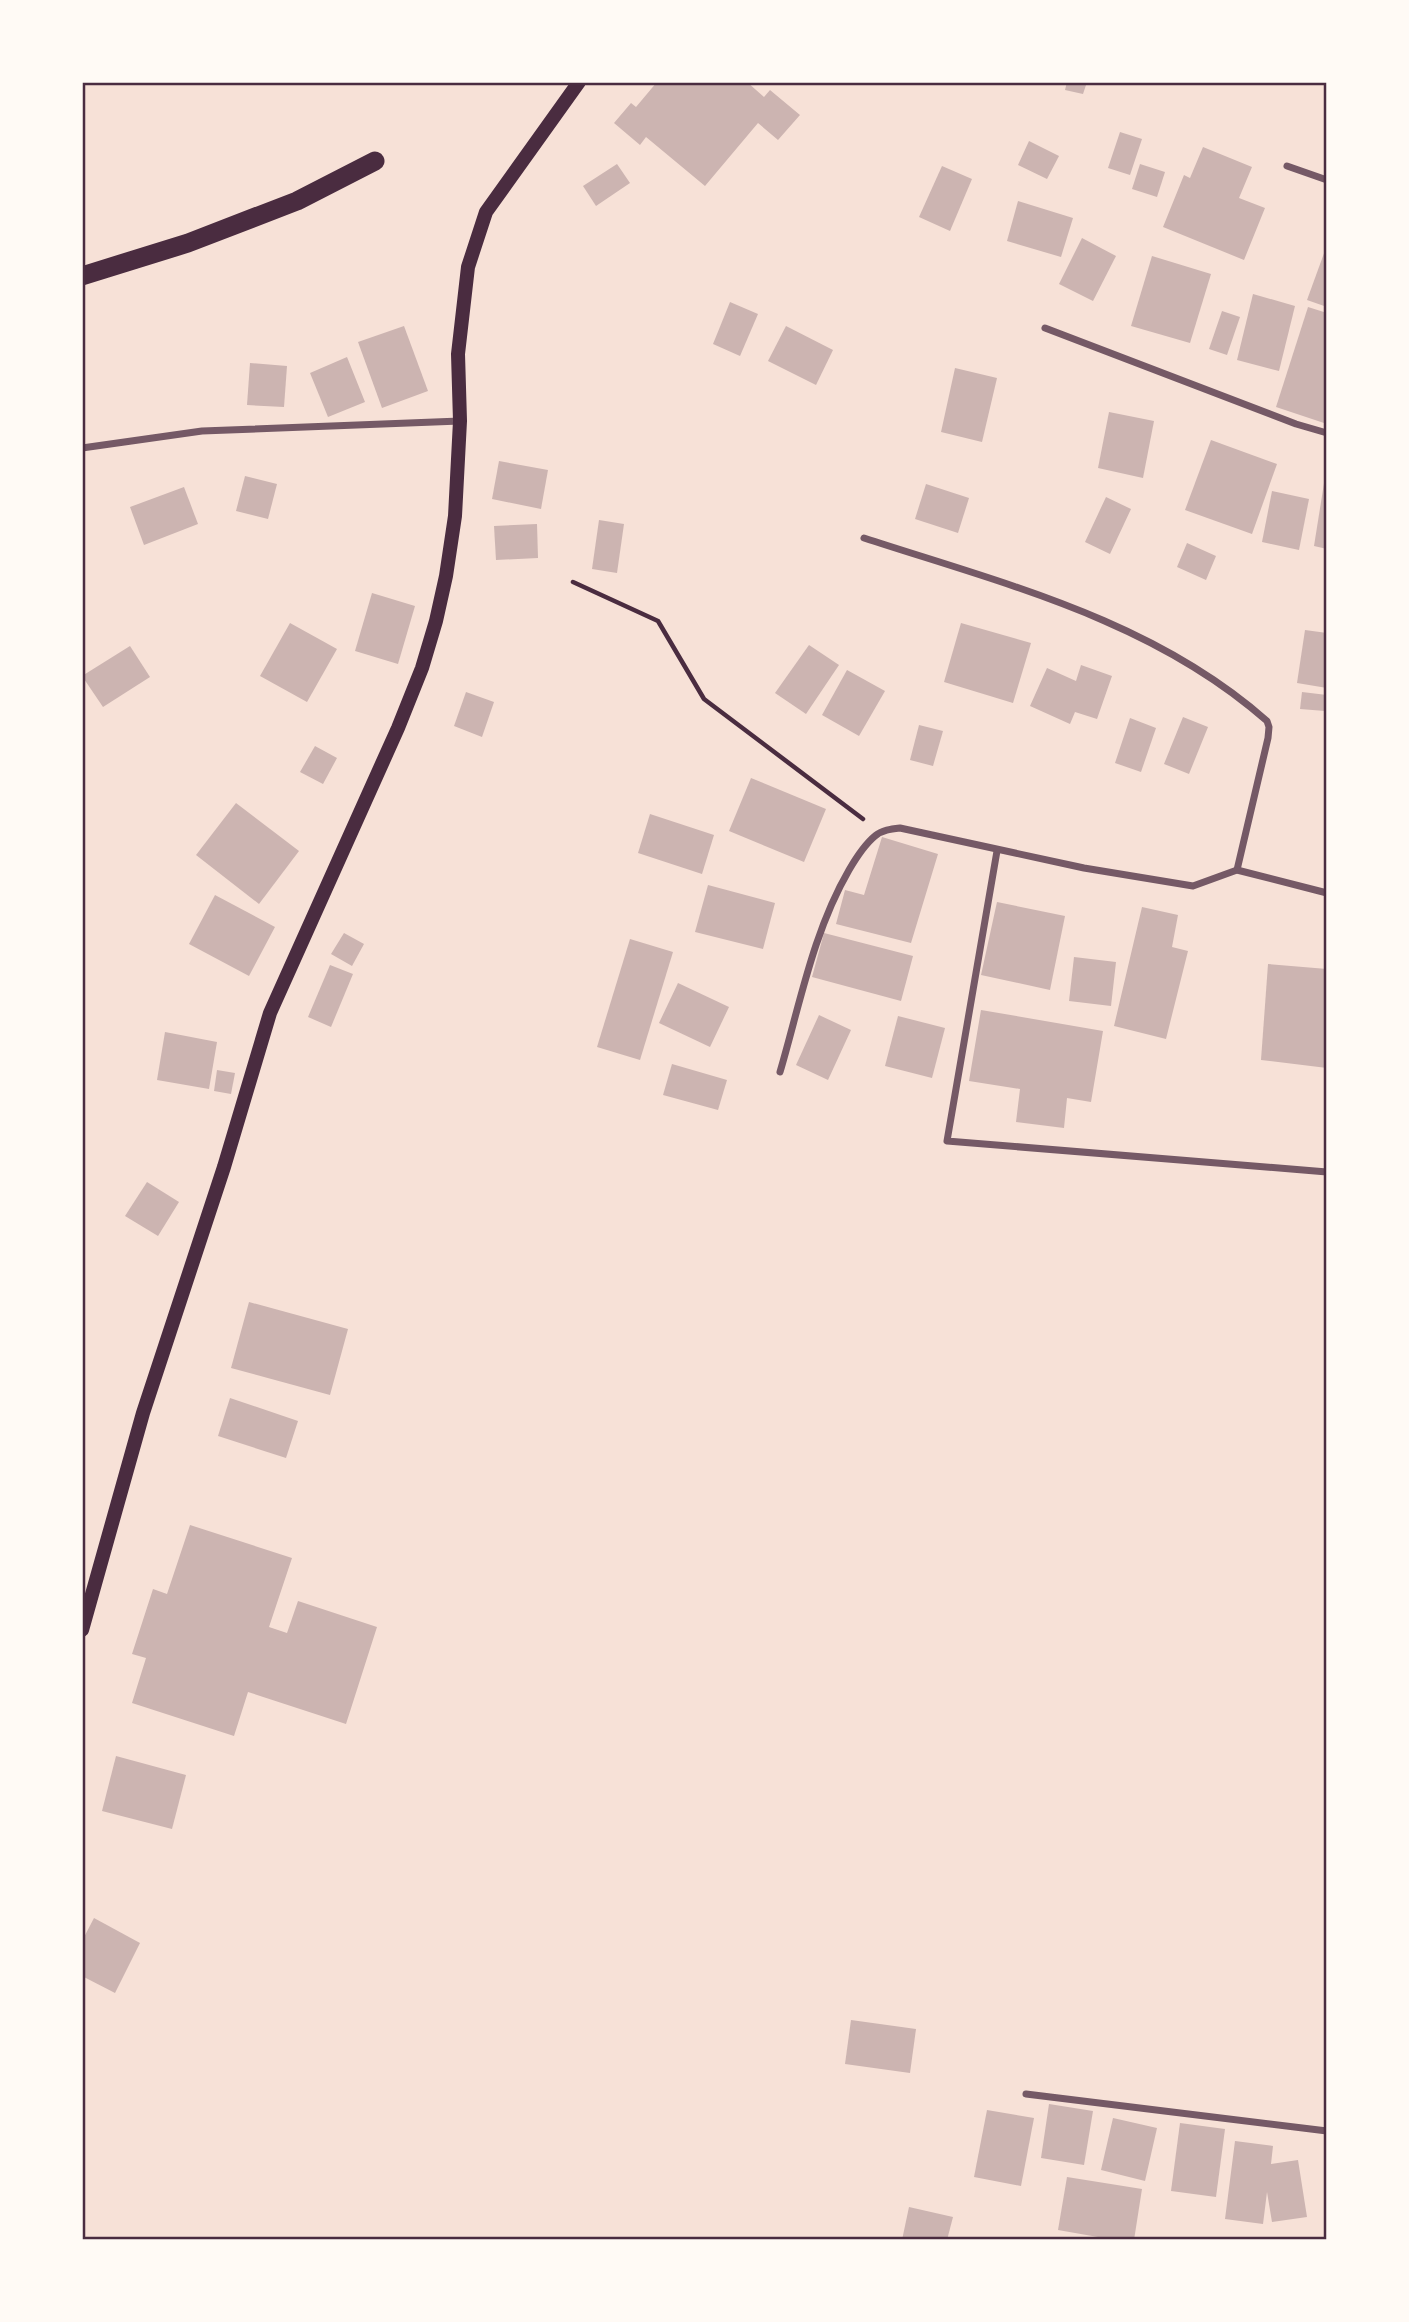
<svg xmlns="http://www.w3.org/2000/svg" width="1409" height="2322" font-family="Karla,sans-serif">
	<rect width="100%" height="100%" fill="#f7e1d7"/>
	<g fill="#ccb4b1">
		<polygon points="657,82 747,82 764,97 770,90 800,115 778,140 758,123 705,186 646,137 640,145 614,123 631,103 636,107"/>
		<polygon points="1067,82 1087,82 1083,94 1065,90"/>
		<polygon points="1120,132 1142,139 1130,175 1108,168"/>
		<polygon points="1029,141 1059,156 1047,179 1018,165"/>
		<polygon points="1203,147 1252,167 1239,198 1265,208 1244,260 1163,227 1184,175 1190,178"/>
		<polygon points="617,164 630,183 596,206 583,186"/>
		<polygon points="1140,164 1165,172 1157,197 1132,189"/>
		<polygon points="942,166 972,179 950,231 919,217"/>
		<polygon points="1018,201 1073,218 1061,257 1007,241"/>
		<polygon points="1082,238 1116,256 1093,301 1059,284"/>
		<polygon points="1327,245 1327,307 1307,300"/>
		<polygon points="1152,256 1211,274 1190,343 1131,326"/>
		<polygon points="1253,294 1295,306 1279,371 1237,360"/>
		<polygon points="730,302 758,314 740,356 713,344"/>
		<polygon points="1308,307 1327,313 1327,424 1276,407"/>
		<polygon points="1222,311 1240,317 1227,355 1209,349"/>
		<polygon points="404,326 428,391 382,408 358,342"/>
		<polygon points="786,326 833,350 816,385 768,361"/>
		<polygon points="347,357 365,402 328,417 310,373"/>
		<polygon points="250,363 287,366 284,407 247,405"/>
		<polygon points="955,368 997,378 982,442 941,432"/>
		<polygon points="1109,412 1154,421 1143,478 1098,468"/>
		<polygon points="1211,440 1277,464 1252,534 1185,510"/>
		<polygon points="499,461 548,470 541,509 492,499"/>
		<polygon points="245,476 277,484 268,519 236,511"/>
		<polygon points="1325,477 1327,477 1327,549 1314,546"/>
		<polygon points="926,484 969,498 958,533 915,519"/>
		<polygon points="184,487 198,524 144,545 130,507"/>
		<polygon points="1272,491 1309,499 1299,550 1262,542"/>
		<polygon points="1106,497 1131,509 1110,554 1085,542"/>
		<polygon points="599,520 624,524 617,573 592,569"/>
		<polygon points="537,524 538,558 496,560 494,526"/>
		<polygon points="1187,543 1216,556 1206,580 1177,567"/>
		<polygon points="372,593 415,606 398,664 355,651"/>
		<polygon points="290,623 337,649 307,702 260,676"/>
		<polygon points="961,623 1031,643 1013,703 944,682"/>
		<polygon points="1305,630 1327,633 1327,688 1297,683"/>
		<polygon points="809,645 839,665 806,714 775,693"/>
		<polygon points="130,646 150,677 103,707 82,676"/>
		<polygon points="1081,665 1112,676 1097,719 1075,712 1070,724 1030,706 1047,668 1076,681"/>
		<polygon points="847,670 885,691 859,736 822,715"/>
		<polygon points="466,692 494,702 482,737 454,726"/>
		<polygon points="1302,692 1327,695 1325,711 1300,709"/>
		<polygon points="1183,717 1208,727 1189,774 1164,764"/>
		<polygon points="1130,718 1156,728 1141,772 1115,763"/>
		<polygon points="919,725 943,731 933,766 910,760"/>
		<polygon points="315,746 337,758 323,784 300,772"/>
		<polygon points="751,778 826,809 804,862 729,831"/>
		<polygon points="236,803 299,851 259,904 196,855"/>
		<polygon points="650,814 714,835 702,874 638,853"/>
		<polygon points="882,837 938,854 911,943 836,924 845,890 864,895"/>
		<polygon points="708,885 775,903 763,949 695,932"/>
		<polygon points="215,895 275,927 249,976 189,944"/>
		<polygon points="997,902 1065,916 1050,990 981,975"/>
		<polygon points="1142,907 1178,915 1172,947 1188,951 1166,1039 1114,1026"/>
		<polygon points="344,933 364,944 352,966 331,954"/>
		<polygon points="824,933 913,956 901,1001 812,977"/>
		<polygon points="630,939 673,952 640,1060 597,1047"/>
		<polygon points="1074,957 1116,962 1111,1006 1069,1001"/>
		<polygon points="1268,964 1327,969 1327,1068 1261,1060"/>
		<polygon points="330,965 353,974 331,1027 308,1017"/>
		<polygon points="678,983 729,1007 710,1047 659,1023"/>
		<polygon points="981,1010 1103,1031 1091,1102 1067,1098 1064,1128 1016,1122 1020,1089 969,1081"/>
		<polygon points="819,1015 851,1030 828,1080 796,1065"/>
		<polygon points="898,1016 945,1028 932,1078 885,1066"/>
		<polygon points="165,1032 217,1042 209,1089 157,1080"/>
		<polygon points="672,1064 727,1080 718,1110 663,1095"/>
		<polygon points="217,1070 235,1073 231,1094 214,1091"/>
		<polygon points="147,1182 179,1202 158,1236 125,1216"/>
		<polygon points="249,1302 348,1329 330,1395 231,1368"/>
		<polygon points="230,1398 298,1421 286,1458 218,1436"/>
		<polygon points="190,1525 292,1558 269,1627 287,1633 298,1601 377,1627 346,1724 248,1692 234,1736 132,1703 146,1658 132,1654 153,1589 167,1594"/>
		<polygon points="116,1756 186,1775 172,1829 102,1811"/>
		<polygon points="94,1918 140,1943 115,1993 82,1976 82,1941"/>
		<polygon points="851,2020 916,2029 910,2073 845,2064"/>
		<polygon points="1049,2104 1093,2111 1084,2165 1041,2158"/>
		<polygon points="987,2110 1034,2118 1021,2186 974,2177"/>
		<polygon points="1113,2118 1157,2128 1145,2181 1101,2170"/>
		<polygon points="1180,2123 1225,2129 1216,2197 1171,2191"/>
		<polygon points="1235,2141 1273,2146 1271,2164 1298,2160 1307,2217 1272,2222 1267,2192 1263,2224 1225,2219"/>
		<polygon points="1067,2177 1142,2189 1134,2240 1115,2240 1058,2230"/>
		<polygon points="909,2207 953,2217 947,2240 902,2240"/>
	</g>
	<g fill="none" stroke-linecap="round" stroke-linejoin="round">
		<polyline stroke="#4a2c40" stroke-width="4.5" points="573,582 658,621 704,699 863,819"/>
		<g stroke="#755966" stroke-width="7">
			<polyline points="1287,166 1327,180"/>
			<polyline points="1045,328 1296,424 1327,433"/>
			<polyline points="82,448 202,431 460,421"/>
			<path d="M 864,538 C 1005,584 1153,620 1267,721 L 1269,727 L 1268,738 L 1237,870"/>
			<polyline points="997,851 947,1141 1327,1172"/>
			<path d="M 780,1072 C 800,1004 813,932 849,870 C 856,858 864,845 875,836 C 882,830 891,829 900,828 L 1084,868 L 1193,886 L 1237,870 L 1327,893"/>
			<polyline points="1026,2094 1327,2131"/>
		</g>
		<polyline stroke="#4a2c40" stroke-width="14" points="82,1630 143,1413 224,1167 270,1013 398,728 422,668 436,621 446,576 455,516 460,421 458,354 468,267 486,212 579,82"/>
		<polyline stroke="#4a2c40" stroke-width="19" points="82,276 188,243 297,201 375,161"/>
	</g>
	<rect width="1409" height="2322" fill="none" stroke="#fffaf5" stroke-width="168"/>
	<rect x="84" y="84" width="1241" height="2154" fill="none" stroke="#4a2c40" stroke-width="2.5"/>
</svg>
